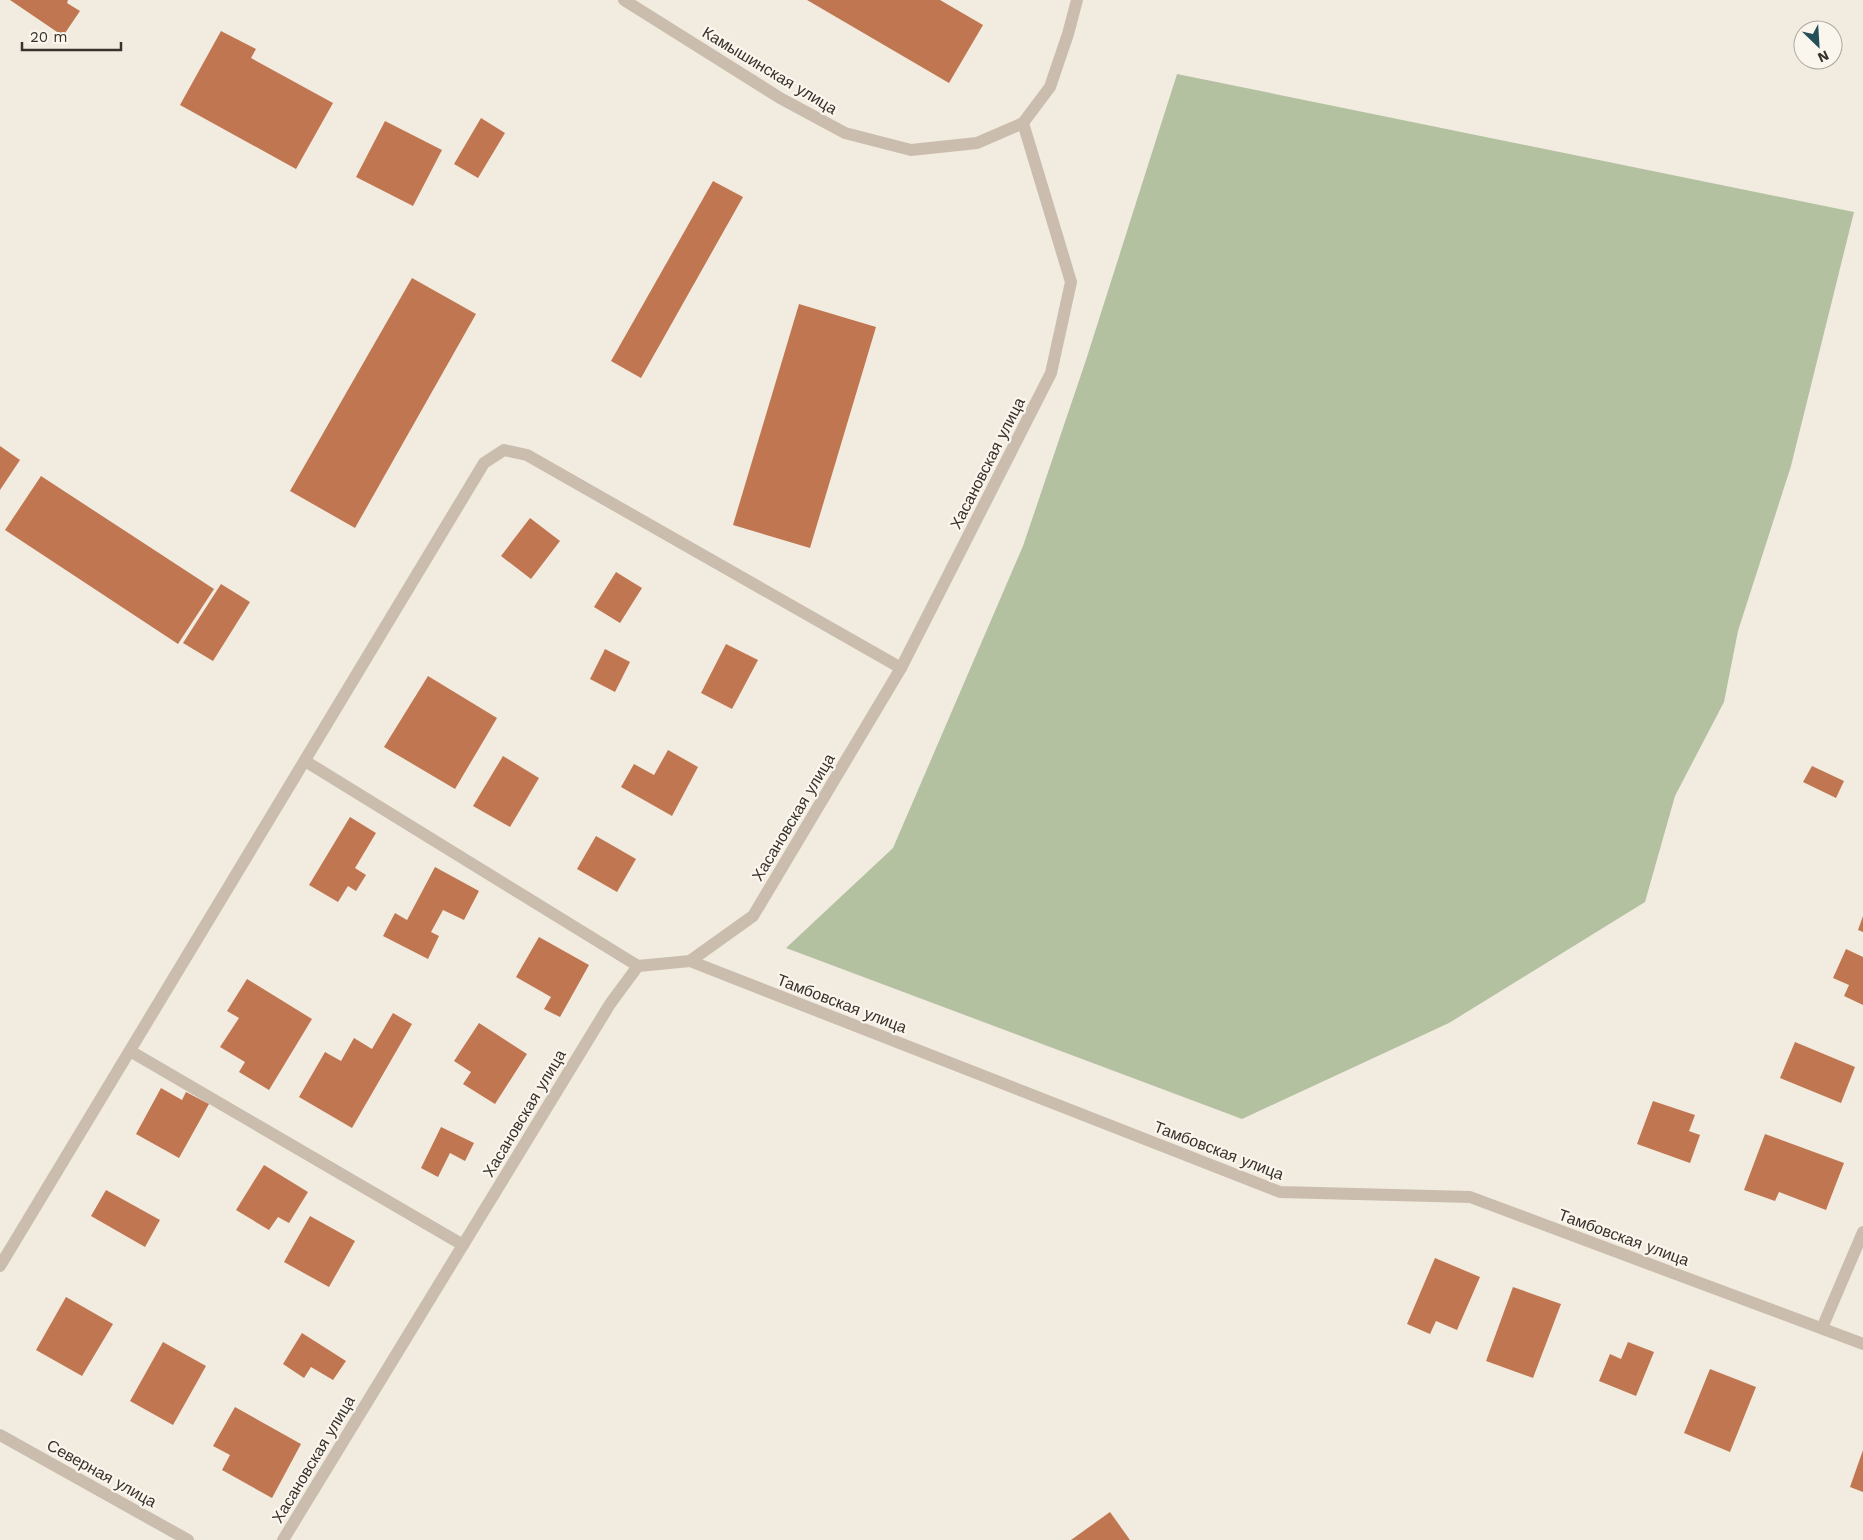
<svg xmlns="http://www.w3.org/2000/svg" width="1863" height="1540" font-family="'Work Sans',sans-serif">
	<rect width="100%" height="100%" fill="#f2ece0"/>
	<polygon fill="#b3c1a1" points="1177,74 1854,212 1791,466 1738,631 1724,702 1675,796 1645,902 1449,1023 1242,1119 786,948 893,848 1023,546 1086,360"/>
	<g fill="#c07751">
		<polygon points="10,0 68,0 67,3 80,11 63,36"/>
		<polygon points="807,0 940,0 983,25 949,83"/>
		<polygon points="221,31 256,49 251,58 333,103 296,169 180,105"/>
		<polygon points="481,118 505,133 478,178 454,164"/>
		<polygon points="385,121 442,150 413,206 356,177"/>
		<polygon points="713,181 743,197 641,378 611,361"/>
		<polygon points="412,278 476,314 355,528 290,491"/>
		<polygon points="799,304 876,327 810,548 733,525"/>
		<polygon points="0,446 20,460 0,490"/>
		<polygon points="41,476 214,589 178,644 5,530"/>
		<polygon points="530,518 560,541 531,579 501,556"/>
		<polygon points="616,572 642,588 620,623 594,607"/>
		<polygon points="221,584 250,602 213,661 183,643"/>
		<polygon points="726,644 758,660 732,709 701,693"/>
		<polygon points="605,649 630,662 615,692 590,679"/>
		<polygon points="428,676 497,718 455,789 384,747"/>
		<polygon points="668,750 698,767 672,816 621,787 634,764 654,775"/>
		<polygon points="503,756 539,778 510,827 473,806"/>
		<polygon points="1812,766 1844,781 1836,798 1803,782"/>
		<polygon points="350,817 376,833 355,868 366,875 356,891 348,886 338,902 309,885"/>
		<polygon points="596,836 636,859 617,892 577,869"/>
		<polygon points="435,867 479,891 464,920 443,910 431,932 439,936 428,959 383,936 395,913 407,920"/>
		<polygon points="1863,916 1863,932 1858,930"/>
		<polygon points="539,937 589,965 560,1017 544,1009 551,997 516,977"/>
		<polygon points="1846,949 1863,957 1863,1005 1844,996 1849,985 1833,978"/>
		<polygon points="247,979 312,1019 269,1090 239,1072 245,1062 220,1047 239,1018 227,1011"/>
		<polygon points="393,1013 412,1024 352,1128 299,1097 325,1052 341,1061 354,1038 372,1049"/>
		<polygon points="479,1023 527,1054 495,1104 463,1084 471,1072 454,1061"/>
		<polygon points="1795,1042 1855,1067 1841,1103 1780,1078"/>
		<polygon points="161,1088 182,1100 186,1092 209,1104 179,1158 136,1134"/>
		<polygon points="1653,1101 1695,1115 1689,1131 1700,1135 1690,1163 1637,1144"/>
		<polygon points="441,1127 474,1143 465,1161 450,1153 438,1177 421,1168"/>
		<polygon points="1765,1134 1844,1163 1826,1210 1779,1192 1775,1201 1744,1190"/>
		<polygon points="264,1165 308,1192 289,1223 278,1217 269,1230 236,1210"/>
		<polygon points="106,1190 160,1220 145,1247 91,1216"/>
		<polygon points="310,1216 355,1241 329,1287 284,1262"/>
		<polygon points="1435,1258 1480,1277 1457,1330 1436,1321 1430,1334 1407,1324"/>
		<polygon points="1513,1287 1561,1304 1533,1378 1486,1361"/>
		<polygon points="66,1297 113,1324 82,1376 36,1350"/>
		<polygon points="302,1333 346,1361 333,1380 311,1367 304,1378 283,1364"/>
		<polygon points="163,1342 206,1366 173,1425 130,1401"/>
		<polygon points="1628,1342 1654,1352 1636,1396 1599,1381 1610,1354 1621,1359"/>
		<polygon points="1710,1369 1756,1387 1730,1452 1684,1433"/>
		<polygon points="235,1407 301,1444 272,1498 222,1470 230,1455 213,1446"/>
		<polygon points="1863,1450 1863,1492 1850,1487"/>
		<polygon points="1110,1512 1130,1540 1071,1540"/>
	</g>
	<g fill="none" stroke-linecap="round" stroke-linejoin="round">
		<g stroke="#cabdad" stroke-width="12">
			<polyline points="305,761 638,966"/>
			<polyline points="130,1051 463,1245"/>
			<polyline points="0,1266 484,463 504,450 527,455 901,668"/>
		</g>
		<g stroke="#cabdad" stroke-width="12">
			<polyline points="624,0 780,98 845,133 911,150 977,143 1023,123 1050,87 1068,34 1077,0"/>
			<polyline points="690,961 1280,1192 1470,1197 1863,1344"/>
			<polyline points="1822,1328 1863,1232"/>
			<polyline points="0,1435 188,1540"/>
			<polyline points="283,1540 610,1004 638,966 690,961 753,916 901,668 1051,373 1071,282 1023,123"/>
		</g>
	</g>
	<g text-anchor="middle" stroke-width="4.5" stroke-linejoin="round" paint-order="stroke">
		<g font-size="16" fill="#39312b" stroke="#faf5ed">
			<text transform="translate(770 70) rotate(31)" y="6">Камышинская улица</text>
			<text transform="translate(987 463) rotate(-63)" y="6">Хасановская улица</text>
			<text transform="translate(793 817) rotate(-59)" y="6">Хасановская улица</text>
			<text transform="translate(842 1003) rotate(21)" y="6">Тамбовская улица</text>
			<text transform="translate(524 1113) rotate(-59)" y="6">Хасановская улица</text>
			<text transform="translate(1219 1150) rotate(21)" y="6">Тамбовская улица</text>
			<text transform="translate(1624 1237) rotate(20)" y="6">Тамбовская улица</text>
			<text transform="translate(313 1459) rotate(-59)" y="6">Хасановская улица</text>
			<text transform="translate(102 1473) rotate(29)" y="6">Северная улица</text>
		</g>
	</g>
	<g transform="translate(1818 45) rotate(155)"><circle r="24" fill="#faf5ed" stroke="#ada79f"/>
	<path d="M0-4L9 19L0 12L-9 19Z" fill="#224f58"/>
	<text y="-8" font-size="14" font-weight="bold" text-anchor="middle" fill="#39312b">N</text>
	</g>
	<path d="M22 42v8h99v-8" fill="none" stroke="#39312b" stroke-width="2.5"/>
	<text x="30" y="42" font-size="15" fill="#39312b" stroke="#faf5ed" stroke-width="4" paint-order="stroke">20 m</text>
</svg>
